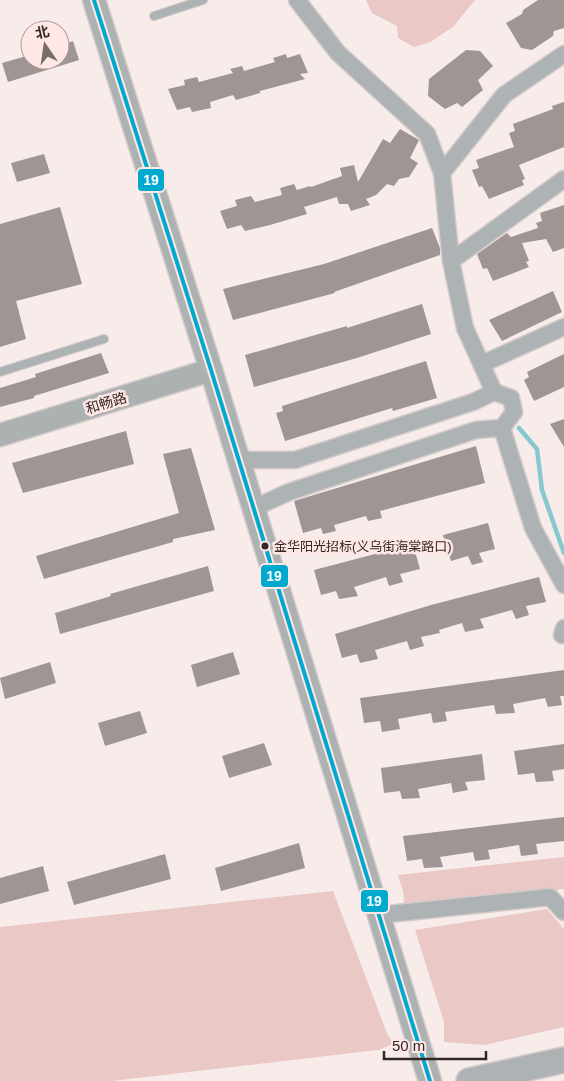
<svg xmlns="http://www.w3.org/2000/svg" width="564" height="1081" font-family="Helvetica,'Noto Sans SC',sans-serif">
	<rect width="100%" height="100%" fill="#f8eceb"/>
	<g fill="#eac8c5">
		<polygon points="366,0 475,0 453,27 430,42 414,47 398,38 397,26 372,13"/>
		<polygon points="564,857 564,889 405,912 403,891 398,875"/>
		<polygon points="333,891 387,1033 393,1044 378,1050 112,1081 0,1081 0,927"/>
		<polygon points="547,909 564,929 564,1027 485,1045 444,1042 444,1022 415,930"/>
	</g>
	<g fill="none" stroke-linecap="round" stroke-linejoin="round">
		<polyline stroke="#86c8ce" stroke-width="4.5" points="519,428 537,449 542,490 564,553"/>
	</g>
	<g fill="#9e9594">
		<polygon points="538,0 564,0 564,28 554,31 553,36 532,50 521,48 506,23 522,14 523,10"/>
		<polygon points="73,41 79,60 8,82 2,63 30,55 30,60 60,60 60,45"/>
		<polygon points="466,50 480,51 493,66 478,80 483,90 462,107 457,103 445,109 428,96 429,79"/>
		<polygon points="286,54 287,58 300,54 308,73 300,74 305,79 260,91 260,93 236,100 233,95 210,102 211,108 192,112 190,107 177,110 168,89 185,85 184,80 197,77 199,82 233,73 230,69 242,66 244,71 275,62 273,58"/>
		<polygon points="564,102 564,147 519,165 525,179 522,180 524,185 489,199 482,186 479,187 472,170 479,168 476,160 514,147 509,133 515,131 513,124 553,109 552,106"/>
		<polygon points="400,129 419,140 410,158 418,163 409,177 399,179 394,186 387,184 376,195 366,199 370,205 351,211 348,204 339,204 337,197 304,207 307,214 270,225 245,231 241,225 227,229 220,211 237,206 235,200 251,196 255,202 282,195 280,188 294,184 297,190 310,186 311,187 342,176 340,168 354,165 358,182 383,139 390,143"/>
		<polygon points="44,154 50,173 17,182 11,163"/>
		<polygon points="564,205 564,248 553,252 546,239 522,243 529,261 526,262 529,267 493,281 487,268 483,269 477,254 507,233 511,237 538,228 536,223 542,221 540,213"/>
		<polygon points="60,207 82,284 16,301 26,339 0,347 0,224"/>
		<polygon points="432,228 440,248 440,255 334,292 335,293 233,320 223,289 324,264"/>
		<polygon points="553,291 562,312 502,341 489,320"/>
		<polygon points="422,304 431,334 357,358 254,387 245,355 347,326 347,328"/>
		<polygon points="101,353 109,373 34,396 34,398 0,407 0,388 36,377 35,374"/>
		<polygon points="564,354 564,387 534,401 524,380 529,377 527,372"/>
		<polygon points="426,361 437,398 393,411 392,408 285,441 276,413 283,411 282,406"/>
		<polygon points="564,419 564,447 550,424"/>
		<polygon points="126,431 134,464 23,493 12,463"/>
		<polygon points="476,446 485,483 380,511 382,518 368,521 366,516 334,525 336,531 323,534 321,528 303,533 294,501"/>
		<polygon points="191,448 215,530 173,539 173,542 44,579 36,556 179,513 163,454"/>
		<polygon points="488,523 495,549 479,553 483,562 472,565 468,556 451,561 443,535"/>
		<polygon points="413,544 420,569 400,574 403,582 389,586 386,577 354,587 358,596 339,599 336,591 321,595 314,570"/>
		<polygon points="208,566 214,591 60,634 55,613 111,596 110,594"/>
		<polygon points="539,577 546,602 526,606 529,615 516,619 512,610 480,619 484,628 465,632 462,623 439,630 440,633 421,637 424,646 410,650 407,641 375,650 378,659 360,663 357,654 342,658 335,634 431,605"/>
		<polygon points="233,652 240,674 197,687 191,665"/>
		<polygon points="50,662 56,683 5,699 0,678"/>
		<polygon points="564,670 564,696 560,696 562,705 548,707 545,698 513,704 515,713 496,714 494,705 445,712 447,721 433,723 431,713 398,719 400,729 382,732 380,721 364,723 360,698"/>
		<polygon points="140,711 147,733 105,746 98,723"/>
		<polygon points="264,743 272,765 229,778 222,756"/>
		<polygon points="564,744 564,769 552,771 554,781 536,782 534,773 518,775 514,751"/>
		<polygon points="482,754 485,780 465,782 468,790 453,793 451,783 418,789 420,798 402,799 400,791 384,793 381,768"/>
		<polygon points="564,817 564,841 536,844 538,854 521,856 519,845 488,850 490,859 475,861 473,852 440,857 443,867 424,868 422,859 407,861 403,836"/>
		<polygon points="299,843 305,868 221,891 215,868"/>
		<polygon points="165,854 171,879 74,905 67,882"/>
		<polygon points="43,866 49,891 0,904 0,878"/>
	</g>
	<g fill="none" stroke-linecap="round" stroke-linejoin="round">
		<g stroke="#d4cac9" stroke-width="10">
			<g id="lane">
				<polyline points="154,16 203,0"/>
				<polyline points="0,372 104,339"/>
			</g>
		</g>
		<g stroke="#d4cac9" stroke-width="19">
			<g id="street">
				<polyline points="297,0 338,53 427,134 442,173"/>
				<polyline points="451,261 564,179"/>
				<polyline points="482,364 564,327"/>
				<polyline points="494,392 465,328 451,261 442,173 504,95 564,54"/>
				<polyline points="502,428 533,528 564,585"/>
				<polyline points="239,460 295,460 473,402 494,392 511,398 514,412 502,428 476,430 289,492 254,508"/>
				<polyline points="562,635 564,628"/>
				<polyline points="379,915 550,897 564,912"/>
			</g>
		</g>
		<g stroke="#d4cac9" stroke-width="25">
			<g id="secondary">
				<polyline points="94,0 211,370 430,1081"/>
				<polyline points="0,435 211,370"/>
			</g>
		</g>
		<g stroke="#d4cac9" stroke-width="28">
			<polyline id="primary" points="469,1081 564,1060"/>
		</g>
		<use href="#lane" stroke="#adb3b4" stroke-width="8"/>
		<use href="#street" stroke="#adb3b4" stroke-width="16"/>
		<use href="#secondary" stroke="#acb1b2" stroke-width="22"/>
		<use href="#primary" stroke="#adb3b4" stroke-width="25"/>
		<g stroke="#fee7e5" stroke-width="8">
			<polyline id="bus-1" points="94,0 211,370 430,1081"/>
		</g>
		<use href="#bus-1" stroke="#00a9ce" stroke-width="4"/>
	</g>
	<circle fill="#322827" stroke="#fee7e5" stroke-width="2" cx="265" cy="546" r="4.5"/>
	<g text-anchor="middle" stroke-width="5" stroke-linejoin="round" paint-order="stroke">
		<g font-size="13" fill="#322827" stroke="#fee7e5" text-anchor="start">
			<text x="274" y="551">金华阳光招标(义乌街海棠路口)</text>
		</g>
		<g font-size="14" fill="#322827" stroke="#fee7e5">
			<text transform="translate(106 403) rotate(-17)" y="5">和畅路</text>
		</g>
	</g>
	<g stroke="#fee7e5" stroke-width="2">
		<rect x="137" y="168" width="28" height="24" rx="5" fill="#00a9ce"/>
		<rect x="260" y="564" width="29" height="24" rx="5" fill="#00a9ce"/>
		<rect x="360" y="889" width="29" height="24" rx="5" fill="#00a9ce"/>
	</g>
	<g font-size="14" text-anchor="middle" font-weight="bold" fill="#fff">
		<text x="151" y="185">19</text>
		<text x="274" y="581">19</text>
		<text x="374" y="906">19</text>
	</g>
	<g transform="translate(45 45) rotate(347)"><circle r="24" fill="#fee7e5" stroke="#ac9b99"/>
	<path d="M0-4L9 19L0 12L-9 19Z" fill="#776d6c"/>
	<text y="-8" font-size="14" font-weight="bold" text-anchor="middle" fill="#322827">北</text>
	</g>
	<path d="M384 1051v8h102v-8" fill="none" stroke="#322827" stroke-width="2.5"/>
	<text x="392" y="1051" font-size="15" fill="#322827" stroke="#fee7e5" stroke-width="4" paint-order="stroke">50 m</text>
</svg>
